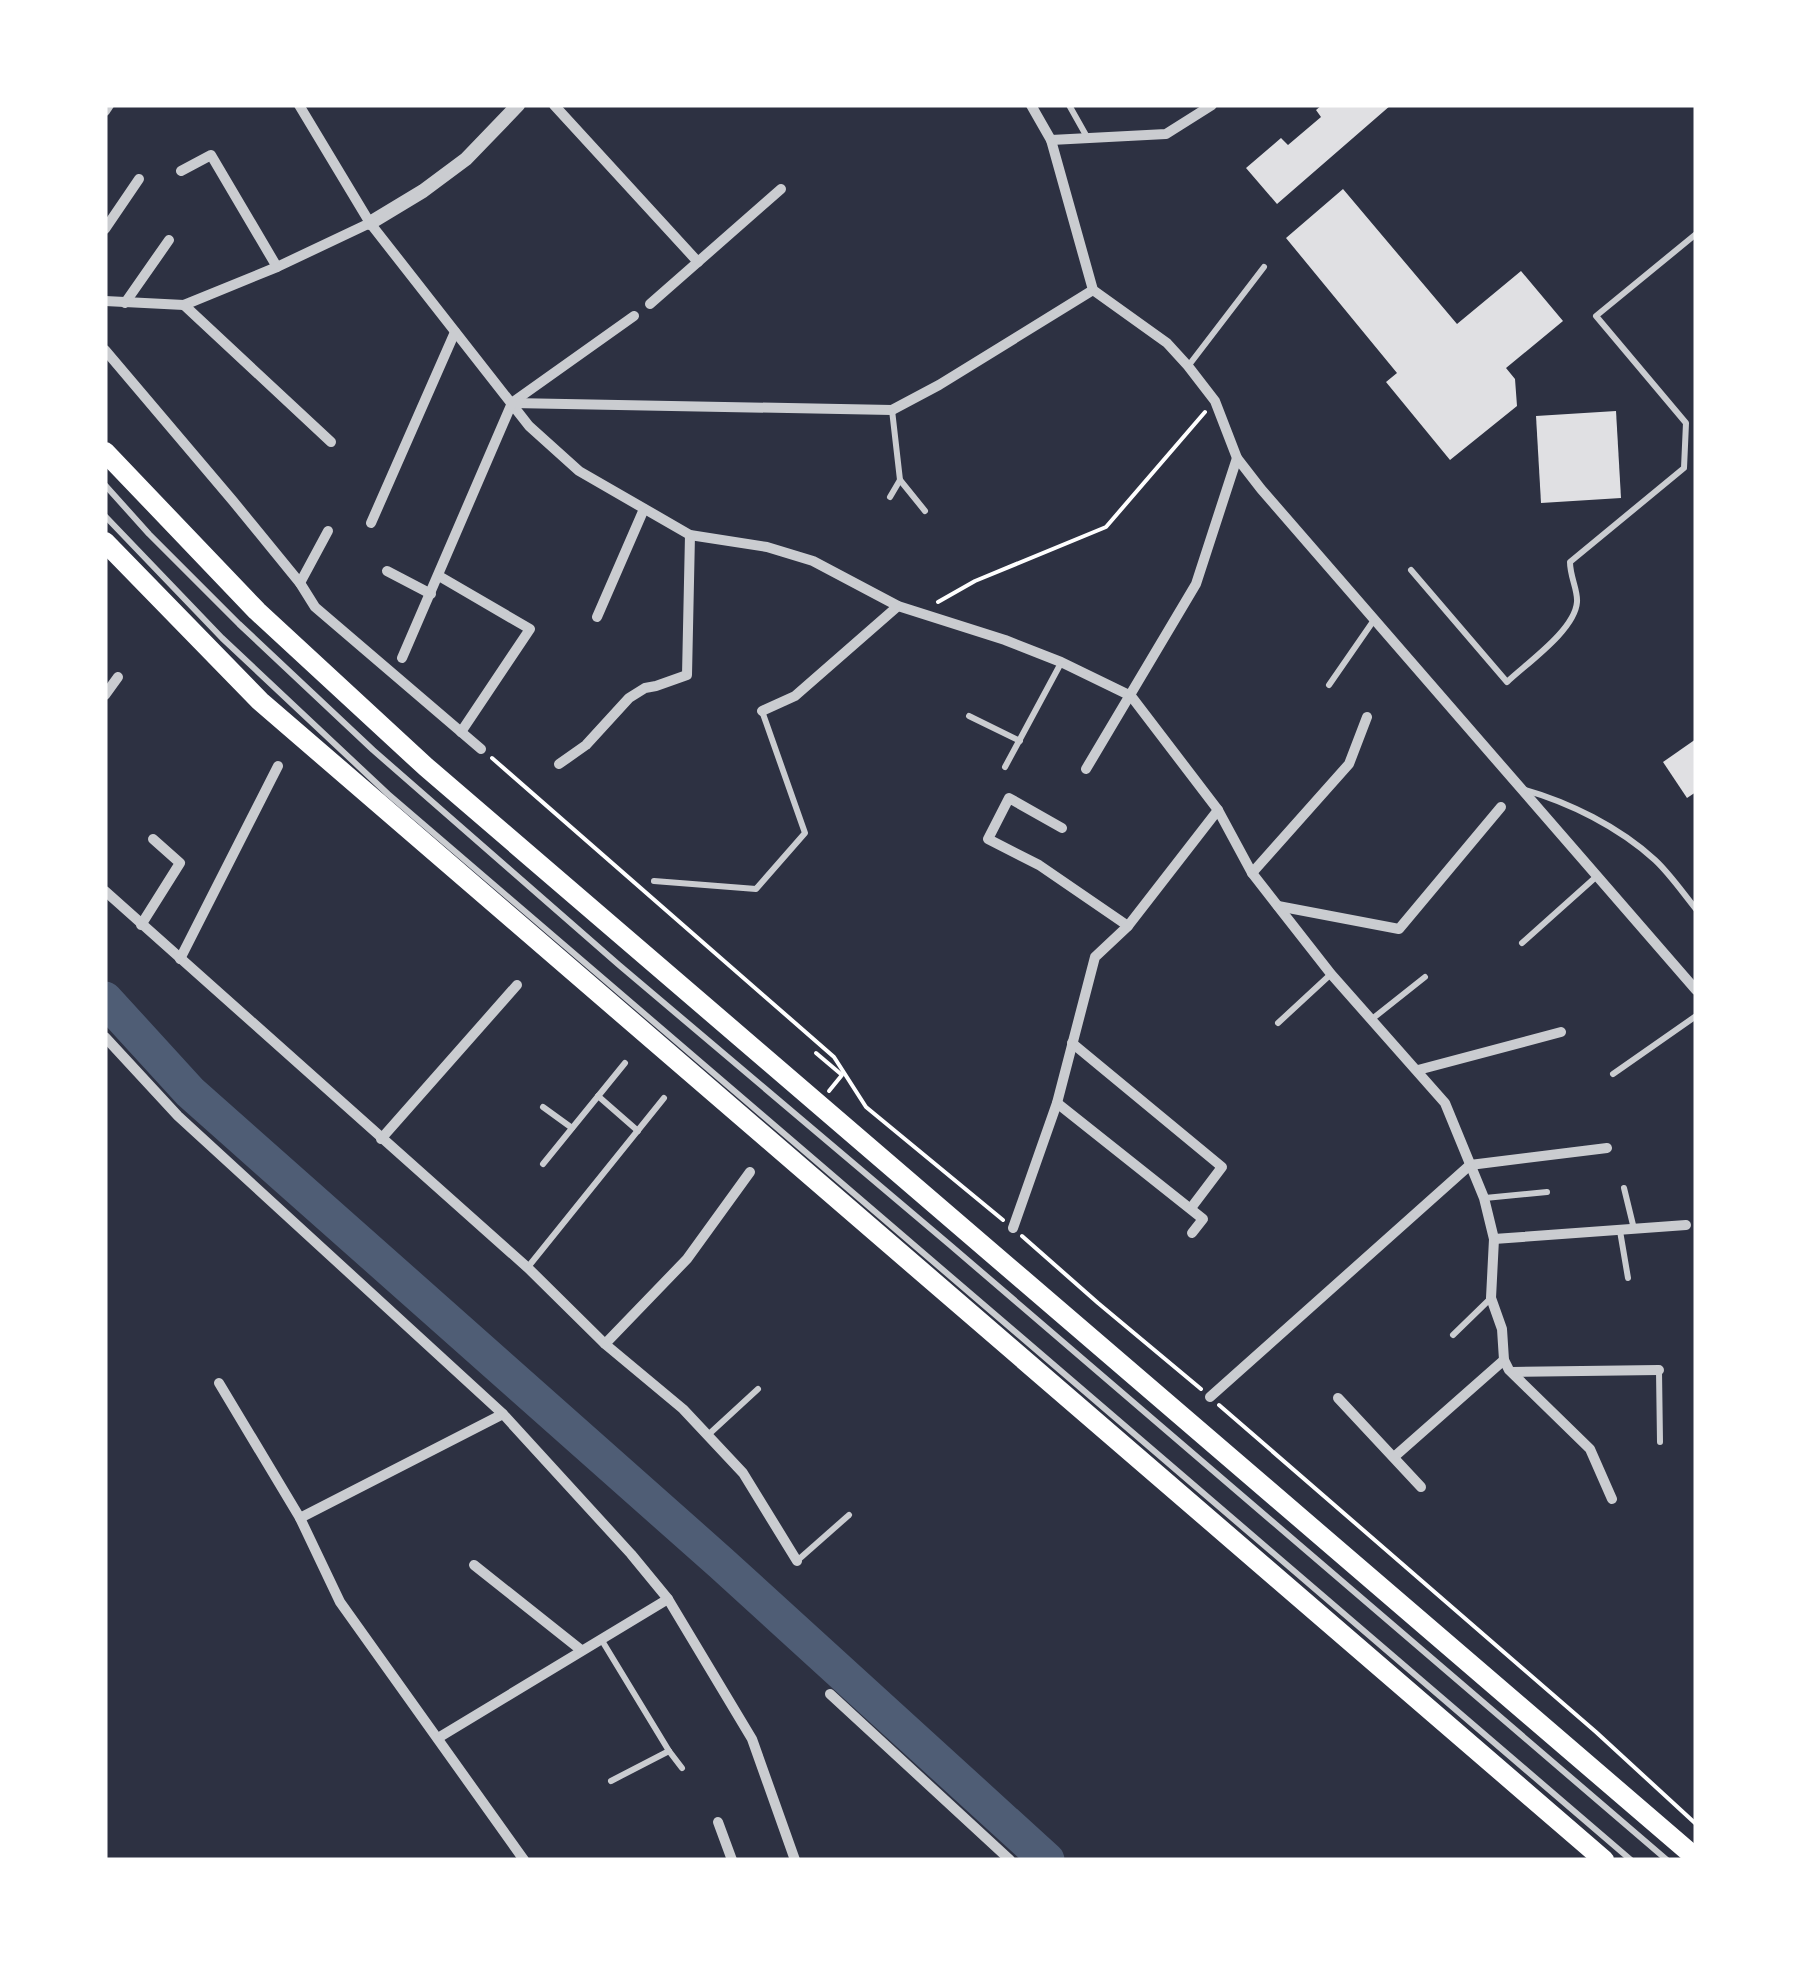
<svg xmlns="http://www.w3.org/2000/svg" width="1801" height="1965" font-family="'Varela Round',sans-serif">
	<rect width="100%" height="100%" fill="#2d3142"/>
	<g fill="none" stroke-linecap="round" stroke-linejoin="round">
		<polyline stroke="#4f5d75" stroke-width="35" points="105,999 190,1092 721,1563 1047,1860"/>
	</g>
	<g fill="#e0e0e3">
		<polygon points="1322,105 1391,105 1277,204 1246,168 1281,138 1288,145 1321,117 1316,110"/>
		<polygon points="1343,189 1457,324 1521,271 1563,321 1506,368 1515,379 1517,406 1450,460 1386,382 1397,373 1286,238"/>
		<polygon points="1616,411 1621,498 1541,503 1536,416"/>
		<polygon points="1696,739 1696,792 1687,798 1663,762"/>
	</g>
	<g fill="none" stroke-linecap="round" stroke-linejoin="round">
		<g stroke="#fff" stroke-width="4">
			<polyline points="938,602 975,581 1106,527 1205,412"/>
			<polyline points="492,758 834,1057 866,1107 1003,1220"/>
			<polyline points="816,1053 842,1075 829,1091"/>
			<polyline points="1022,1236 1098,1303 1201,1389"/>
			<polyline points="1219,1405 1596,1732 1696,1824"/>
		</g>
		<g stroke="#caccd0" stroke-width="6">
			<polyline points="1069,105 1087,137"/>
			<polyline points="1189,365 1264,267"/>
			<polyline points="892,410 900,480 925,511"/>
			<polyline points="105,485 149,534 239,624 373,750 619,965 950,1245 1667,1860"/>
			<polyline points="890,497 900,480"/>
			<polyline points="105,516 222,638 388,794 1631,1860"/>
			<path d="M 1411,570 L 1507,682 C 1527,663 1575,630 1577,602 C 1578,590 1570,577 1570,562 L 1684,468 L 1686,423 L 1596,316 L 1696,234"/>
			<polyline points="1329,685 1374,620"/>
			<polyline points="969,716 1020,741"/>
			<polyline points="1005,767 1061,663"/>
			<path d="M 1522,789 C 1569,802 1619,827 1655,860 C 1670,874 1683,893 1696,909"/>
			<polyline points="654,881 756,889 805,833 762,711"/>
			<polyline points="1522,943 1597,876"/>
			<polyline points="1372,1019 1425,977"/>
			<polyline points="1278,1023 1331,974"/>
			<polyline points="1613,1074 1696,1016"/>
			<polyline points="598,1096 638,1131"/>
			<polyline points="543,1107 572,1128"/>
			<polyline points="543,1164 625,1063"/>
			<polyline points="1624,1188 1634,1229"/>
			<polyline points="1485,1198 1547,1192"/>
			<polyline points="1620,1231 1628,1278"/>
			<polyline points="528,1267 664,1098"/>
			<polyline points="1453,1335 1490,1299"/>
			<polyline points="1659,1371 1660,1442"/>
			<polyline points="708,1435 758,1389"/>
			<polyline points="798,1560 849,1515"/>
			<polyline points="601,1639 669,1751 682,1768"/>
			<polyline points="611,1781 669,1751"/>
		</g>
		<g stroke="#caccd0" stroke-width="10">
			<polyline points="299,105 370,223 529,426 579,471 690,535 767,547 813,561 898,606 1005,640 1061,662 1131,696 1218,810 1252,873 1331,974 1445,1103 1484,1198 1494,1239 1491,1298 1502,1329 1504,1360 1509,1370 1590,1449 1612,1499"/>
			<polyline points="554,105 698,262"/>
			<polyline points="1031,105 1051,140 1093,290 1167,343 1188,366 1215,401 1237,458 1261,489 1696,990"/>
			<polyline points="105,111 109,105"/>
			<polyline points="1051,140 1166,134 1212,105"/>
			<polyline points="181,171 211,155 277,267"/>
			<polyline points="105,229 139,179"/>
			<polyline points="105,301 184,305 277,267 370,223"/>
			<polyline points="125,303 169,240"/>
			<polyline points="650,304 781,189"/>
			<polyline points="184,305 331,442"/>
			<polyline points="105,350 233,501 300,583 315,607 481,749"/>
			<polyline points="513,402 634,316"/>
			<polyline points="512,403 892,410 939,385 1093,290"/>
			<polyline points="371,523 455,332"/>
			<polyline points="387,571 431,594"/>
			<polyline points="439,576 530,629 461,732"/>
			<polyline points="300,583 328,531"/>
			<polyline points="597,617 644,509"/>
			<polyline points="402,658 512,403"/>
			<polyline points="105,695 118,677"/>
			<polyline points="762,711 795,696 898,606"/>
			<polyline points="559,764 586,745 629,698 645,688 656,686 687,675 690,535"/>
			<polyline points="1086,769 1196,584 1237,458"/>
			<polyline points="1062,828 1009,798 988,839 1039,865 1128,926"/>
			<polyline points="1252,873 1349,764 1367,717"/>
			<polyline points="105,891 528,1268 605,1344 683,1409 743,1473 797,1561"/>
			<polyline points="1278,906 1399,929 1501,807"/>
			<polyline points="141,925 180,863 153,839"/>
			<polyline points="180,959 278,766"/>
			<polyline points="105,1037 178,1116 503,1414 631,1554 668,1599 752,1739 795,1860"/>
			<polyline points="1072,1043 1222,1167 1191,1208"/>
			<polyline points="1418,1070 1561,1032"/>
			<polyline points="1057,1103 1203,1219 1192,1233"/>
			<polyline points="381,1139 517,985"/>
			<polyline points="1470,1165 1607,1148"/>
			<polyline points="1013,1228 1057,1103 1095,957 1128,926 1218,810"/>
			<polyline points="1494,1239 1686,1225"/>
			<polyline points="605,1344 687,1259 750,1172"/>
			<polyline points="1512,1372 1659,1370"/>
			<polyline points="219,1383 300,1518 340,1602 524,1860"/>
			<polyline points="1210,1397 1470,1165"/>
			<polyline points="1338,1398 1421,1487"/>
			<polyline points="1394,1457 1504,1360"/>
			<polyline points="300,1518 503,1414"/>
			<polyline points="474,1565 581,1650"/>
			<polyline points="830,1694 1010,1860"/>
			<polyline points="438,1738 668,1599"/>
			<polyline points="718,1822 732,1860"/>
		</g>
		<polyline stroke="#caccd0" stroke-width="14" points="370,223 423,191 466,159 518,105"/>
		<g stroke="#fff" stroke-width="20">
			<polyline points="105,452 257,611 426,767 1696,1858"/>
			<polyline points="105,542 260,701 1604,1860"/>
		</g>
	</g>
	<rect width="1801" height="1965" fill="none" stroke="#ffffff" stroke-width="215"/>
</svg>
